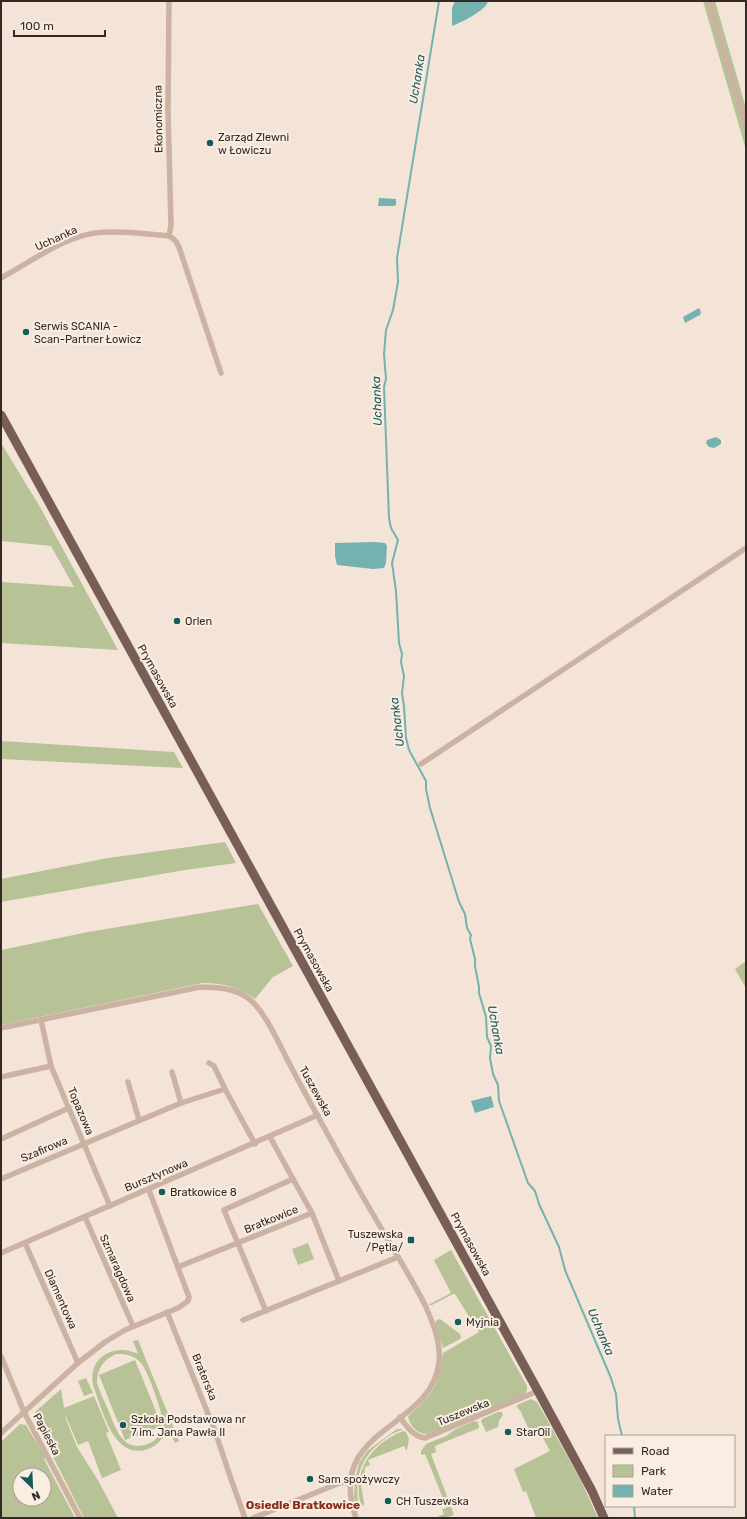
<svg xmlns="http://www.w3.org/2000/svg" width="747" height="1519" font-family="Rubik,sans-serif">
	<rect width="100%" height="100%" fill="#f3e4d7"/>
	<g fill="#b7c296" fill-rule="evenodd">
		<polygon points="703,1 715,1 746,108 746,150"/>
		<polygon points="1,443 40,507 118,650 1,643 1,582 74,587 51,546 1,541"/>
		<polygon points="1,741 174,752 183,768 1,759"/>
		<polygon points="225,842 236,863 185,870 1,902 1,879 108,858"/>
		<path d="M 258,904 L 293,966 L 273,977 L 255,999 C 239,987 223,983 203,983 L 1,1025 L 1,950 L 88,932 Z"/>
		<polygon points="746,961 746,988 735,969"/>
		<polygon points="308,1243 314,1259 298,1265 292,1249"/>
		<path d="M 451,1250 L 527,1386 L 527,1391 L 523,1396 L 428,1434 C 418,1435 410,1426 408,1417 C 411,1412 417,1409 421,1404 C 438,1387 439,1376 443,1353 L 479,1332 L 476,1326 L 472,1328 L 468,1315 L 455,1294 L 453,1294 L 432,1305 L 428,1305 L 451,1293 L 434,1260 Z"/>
		<polygon points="440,1319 460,1334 461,1337 460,1339 443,1348 435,1323 437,1320"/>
		<path d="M 138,1340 L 179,1441 L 175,1443 L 168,1427 C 164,1438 157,1447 145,1450 C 113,1458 102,1409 94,1388 C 85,1359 114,1342 138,1354 L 133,1341 ZM 116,1354 C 126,1354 134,1355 141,1363 C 148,1371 164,1416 163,1426 C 162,1435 155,1441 148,1444 C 123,1453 116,1429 109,1412 C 105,1402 100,1393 97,1383 C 97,1369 103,1360 116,1354 Z"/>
		<polygon points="135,1360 162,1426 125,1440 99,1375"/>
		<polygon points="86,1378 93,1393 84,1396 78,1381"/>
		<polygon points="61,1389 64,1408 94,1396 109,1432 106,1433 121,1470 102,1478 88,1441 78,1445 65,1414 66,1419 77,1447 99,1482 118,1518 84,1518 35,1421 35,1412"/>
		<polygon points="531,1399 537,1402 545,1416 581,1481 598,1518 536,1518 526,1491 523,1492 514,1469 550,1451 542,1436 532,1436 521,1412 517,1407 517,1405"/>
		<polygon points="498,1412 502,1412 503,1415 499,1421 498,1427 486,1432 481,1421 482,1419"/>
		<polygon points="474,1421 478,1422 479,1428 435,1446 436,1452 431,1454 454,1515 445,1518 435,1518 444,1514 442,1509 447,1508 425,1454 421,1455 421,1451 426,1444 446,1436 456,1429"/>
		<path d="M 20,1424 L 26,1425 L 46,1458 L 44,1459 L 75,1518 L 1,1518 L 1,1442 ZM 20,1475 L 44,1475 L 44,1499 L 20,1499 Z"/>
		<path d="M 397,1429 L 403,1429 C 400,1431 396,1432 392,1434 C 363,1453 353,1472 359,1507 L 357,1508 L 354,1497 L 355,1480 L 359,1463 L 367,1451 Z"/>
		<path d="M 403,1431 L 406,1432 L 409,1439 L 407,1450 L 406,1450 L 404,1446 L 368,1460 L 370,1465 L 365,1467 L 364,1478 L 363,1479 L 364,1481 L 362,1482 L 363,1484 L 367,1483 L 361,1485 L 364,1503 L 364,1505 L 361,1506 C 352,1471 371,1444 403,1431 Z"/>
	</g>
	<g fill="#74b2b0">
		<path d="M 455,1 L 488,1 C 487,10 460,23 452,26 L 452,8 Z"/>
		<polygon points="379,198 396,199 396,205 394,206 378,206"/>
		<polygon points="699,308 701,312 700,315 685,323 683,317"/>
		<polygon points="716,437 721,440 721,444 714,448 709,447 706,443 707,440"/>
		<polygon points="375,542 385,543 387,546 386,563 384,568 373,569 337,565 335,556 335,543"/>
		<polygon points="491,1096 494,1107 475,1113 471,1101"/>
	</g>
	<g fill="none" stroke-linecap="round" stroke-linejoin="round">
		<g stroke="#74b2b0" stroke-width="2">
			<polyline points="439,1 397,258 398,282 393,310 386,330 384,354 386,379 384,387 389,518 391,528 398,540 392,563 396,591 399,643 402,654 401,662 404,676 402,693 404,706 406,738 409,750 426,781 426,789 430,808 459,902 465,914 467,928 471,935 470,939 475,959 475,966 479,987 479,993 486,1017 487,1037 491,1046 490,1058 493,1074 498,1085 499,1101 528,1183 535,1191 539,1204 559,1247 565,1270 611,1378 616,1394 618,1419 622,1436"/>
			<polyline points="634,1506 635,1518"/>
		</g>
		<g stroke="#cbb2a2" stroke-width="5.5">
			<polyline points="709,1 746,126"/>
			<polyline points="169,236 171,225 168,111 169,1"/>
			<path d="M 1,278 C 31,262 61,238 95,233 C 119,230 145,234 169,236 C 178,240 180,250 183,259 L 221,373"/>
			<polyline points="421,764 746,548"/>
			<polyline points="41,1020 51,1066 110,1206"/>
			<path d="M 1,1028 L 200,987 C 217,987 234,988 248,998 C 265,1011 278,1042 288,1061 C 302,1088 317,1115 332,1142 C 351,1177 371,1211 391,1245 C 403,1265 415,1285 425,1305 C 433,1323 441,1342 439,1362 C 432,1430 324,1427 356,1518"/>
			<polyline points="209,1063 214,1066 225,1089"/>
			<polyline points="172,1072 181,1103"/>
			<polyline points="1,1077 51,1066"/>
			<polyline points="128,1082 139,1120"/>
			<polyline points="270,1137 293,1179"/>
			<polyline points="1,1139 69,1108"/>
			<polyline points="1,1179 181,1103 225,1089 255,1144"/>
			<polyline points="85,1217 133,1326"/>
			<polyline points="25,1243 78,1363"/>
			<polyline points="1,1253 318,1115"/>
			<polyline points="178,1267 312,1213"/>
			<polyline points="266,1311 224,1210 293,1179 312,1213 339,1281"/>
			<polyline points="167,1312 215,1431 231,1479 245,1518"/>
			<polyline points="243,1320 398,1257"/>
			<polyline points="1,1356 24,1412 80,1518"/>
			<path d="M 400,1417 C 406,1426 414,1437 425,1438 L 538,1391"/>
			<polyline points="1,1433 78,1363 105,1342 125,1330 178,1308 188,1301 189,1297 149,1190"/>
			<polyline points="253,1518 342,1482 350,1483"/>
		</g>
		<polyline stroke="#795e55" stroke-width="9" points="1,415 538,1391 592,1491 604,1518"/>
	</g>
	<g fill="#185a59" stroke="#faeee3" stroke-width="1.5">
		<circle cx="210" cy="143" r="4"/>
		<circle cx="26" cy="332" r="4"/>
		<circle cx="177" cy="621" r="4"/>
		<circle cx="162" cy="1192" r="4"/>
		<rect x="407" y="1236" width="8" height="8" rx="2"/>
		<circle cx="458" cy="1322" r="4"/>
		<circle cx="123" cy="1425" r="4"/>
		<circle cx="508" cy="1432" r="4"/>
		<circle cx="310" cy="1479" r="4"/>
		<circle cx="388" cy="1501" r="4"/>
	</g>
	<g text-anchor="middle" stroke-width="4" stroke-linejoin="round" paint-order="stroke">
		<g font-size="11" fill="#352925" stroke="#faeee3">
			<text transform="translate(158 119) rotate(-91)" y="4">Ekonomiczna</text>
			<text transform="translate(56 238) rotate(-25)" y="4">Uchanka</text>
			<text transform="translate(158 676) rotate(61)" y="4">Prymasowska</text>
			<text transform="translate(314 960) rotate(61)" y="4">Prymasowska</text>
			<text transform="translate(316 1091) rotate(61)" y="4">Tuszewska</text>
			<text transform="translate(81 1111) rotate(67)" y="4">Topazowa</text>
			<text transform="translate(44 1149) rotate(-23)" y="4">Szafirowa</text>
			<text transform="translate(156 1175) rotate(-23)" y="4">Bursztynowa</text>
			<text transform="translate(271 1219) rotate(-22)" y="4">Bratkowice</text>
			<text transform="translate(471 1244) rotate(61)" y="4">Prymasowska</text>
			<text transform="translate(118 1268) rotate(66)" y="4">Szmaragdowa</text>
			<text transform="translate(61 1299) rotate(66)" y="4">Diamentowa</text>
			<text transform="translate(205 1377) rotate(68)" y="4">Braterska</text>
			<text transform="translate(463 1412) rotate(-22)" y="4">Tuszewska</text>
			<text transform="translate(47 1434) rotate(62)" y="4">Papieska</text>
		</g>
		<g font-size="11" fill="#352925" stroke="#faeee3" text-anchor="start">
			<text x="218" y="141">Zarząd Zlewni<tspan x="218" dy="13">w Łowiczu</tspan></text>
			<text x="34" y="330">Serwis SCANIA -<tspan x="34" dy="13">Scan-Partner Łowicz</tspan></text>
			<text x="185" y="625">Orlen</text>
			<text x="170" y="1196">Bratkowice 8</text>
			<text x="403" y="1238" text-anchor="end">Tuszewska<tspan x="403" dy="13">/Pętla/</tspan></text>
			<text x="466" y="1326">Myjnia</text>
			<text x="131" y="1423">Szkoła Podstawowa nr<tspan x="131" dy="13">7 im. Jana Pawła II</tspan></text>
			<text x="516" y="1436">StarOil</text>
			<text x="318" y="1483">Sam spożywczy</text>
			<text x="396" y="1505">CH Tuszewska</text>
		</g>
		<g font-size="12" font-style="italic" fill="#185a59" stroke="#faeee3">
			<text transform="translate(417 79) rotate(-81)" y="4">Uchanka</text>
			<text transform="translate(377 401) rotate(-92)" y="4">Uchanka</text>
			<text transform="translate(397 722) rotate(-97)" y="4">Uchanka</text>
			<text transform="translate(496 1030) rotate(80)" y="4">Uchanka</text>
			<text transform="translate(601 1332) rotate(67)" y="4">Uchanka</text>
		</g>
		<g font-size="12" font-weight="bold" fill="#8a2b18" stroke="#faeee3">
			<text x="303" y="1509">Osiedle Bratkowice</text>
		</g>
	</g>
	<rect width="747" height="1519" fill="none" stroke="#352925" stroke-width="4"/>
	<rect x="605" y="1435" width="130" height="72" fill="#faeee3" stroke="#ab9f97"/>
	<rect x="613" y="1448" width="20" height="6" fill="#795e55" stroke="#ab9f97"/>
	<text x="641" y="1455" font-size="12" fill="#352925">Road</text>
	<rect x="613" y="1465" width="20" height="12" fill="#b7c296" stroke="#ab9f97"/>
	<text x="641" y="1475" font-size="12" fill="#352925">Park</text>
	<rect x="613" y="1485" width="20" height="12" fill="#74b2b0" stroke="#ab9f97"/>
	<text x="641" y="1495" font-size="12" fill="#352925">Water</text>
	<g transform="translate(32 1487) rotate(156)"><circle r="19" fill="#faeee3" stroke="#ab9f97"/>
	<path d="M0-3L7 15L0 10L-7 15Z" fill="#185a59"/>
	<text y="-6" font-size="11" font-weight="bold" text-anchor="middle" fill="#352925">N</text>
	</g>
	<path d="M14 30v6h91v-6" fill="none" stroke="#352925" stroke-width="2"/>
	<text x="20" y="30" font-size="12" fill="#352925" stroke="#faeee3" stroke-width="3" paint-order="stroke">100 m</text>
</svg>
